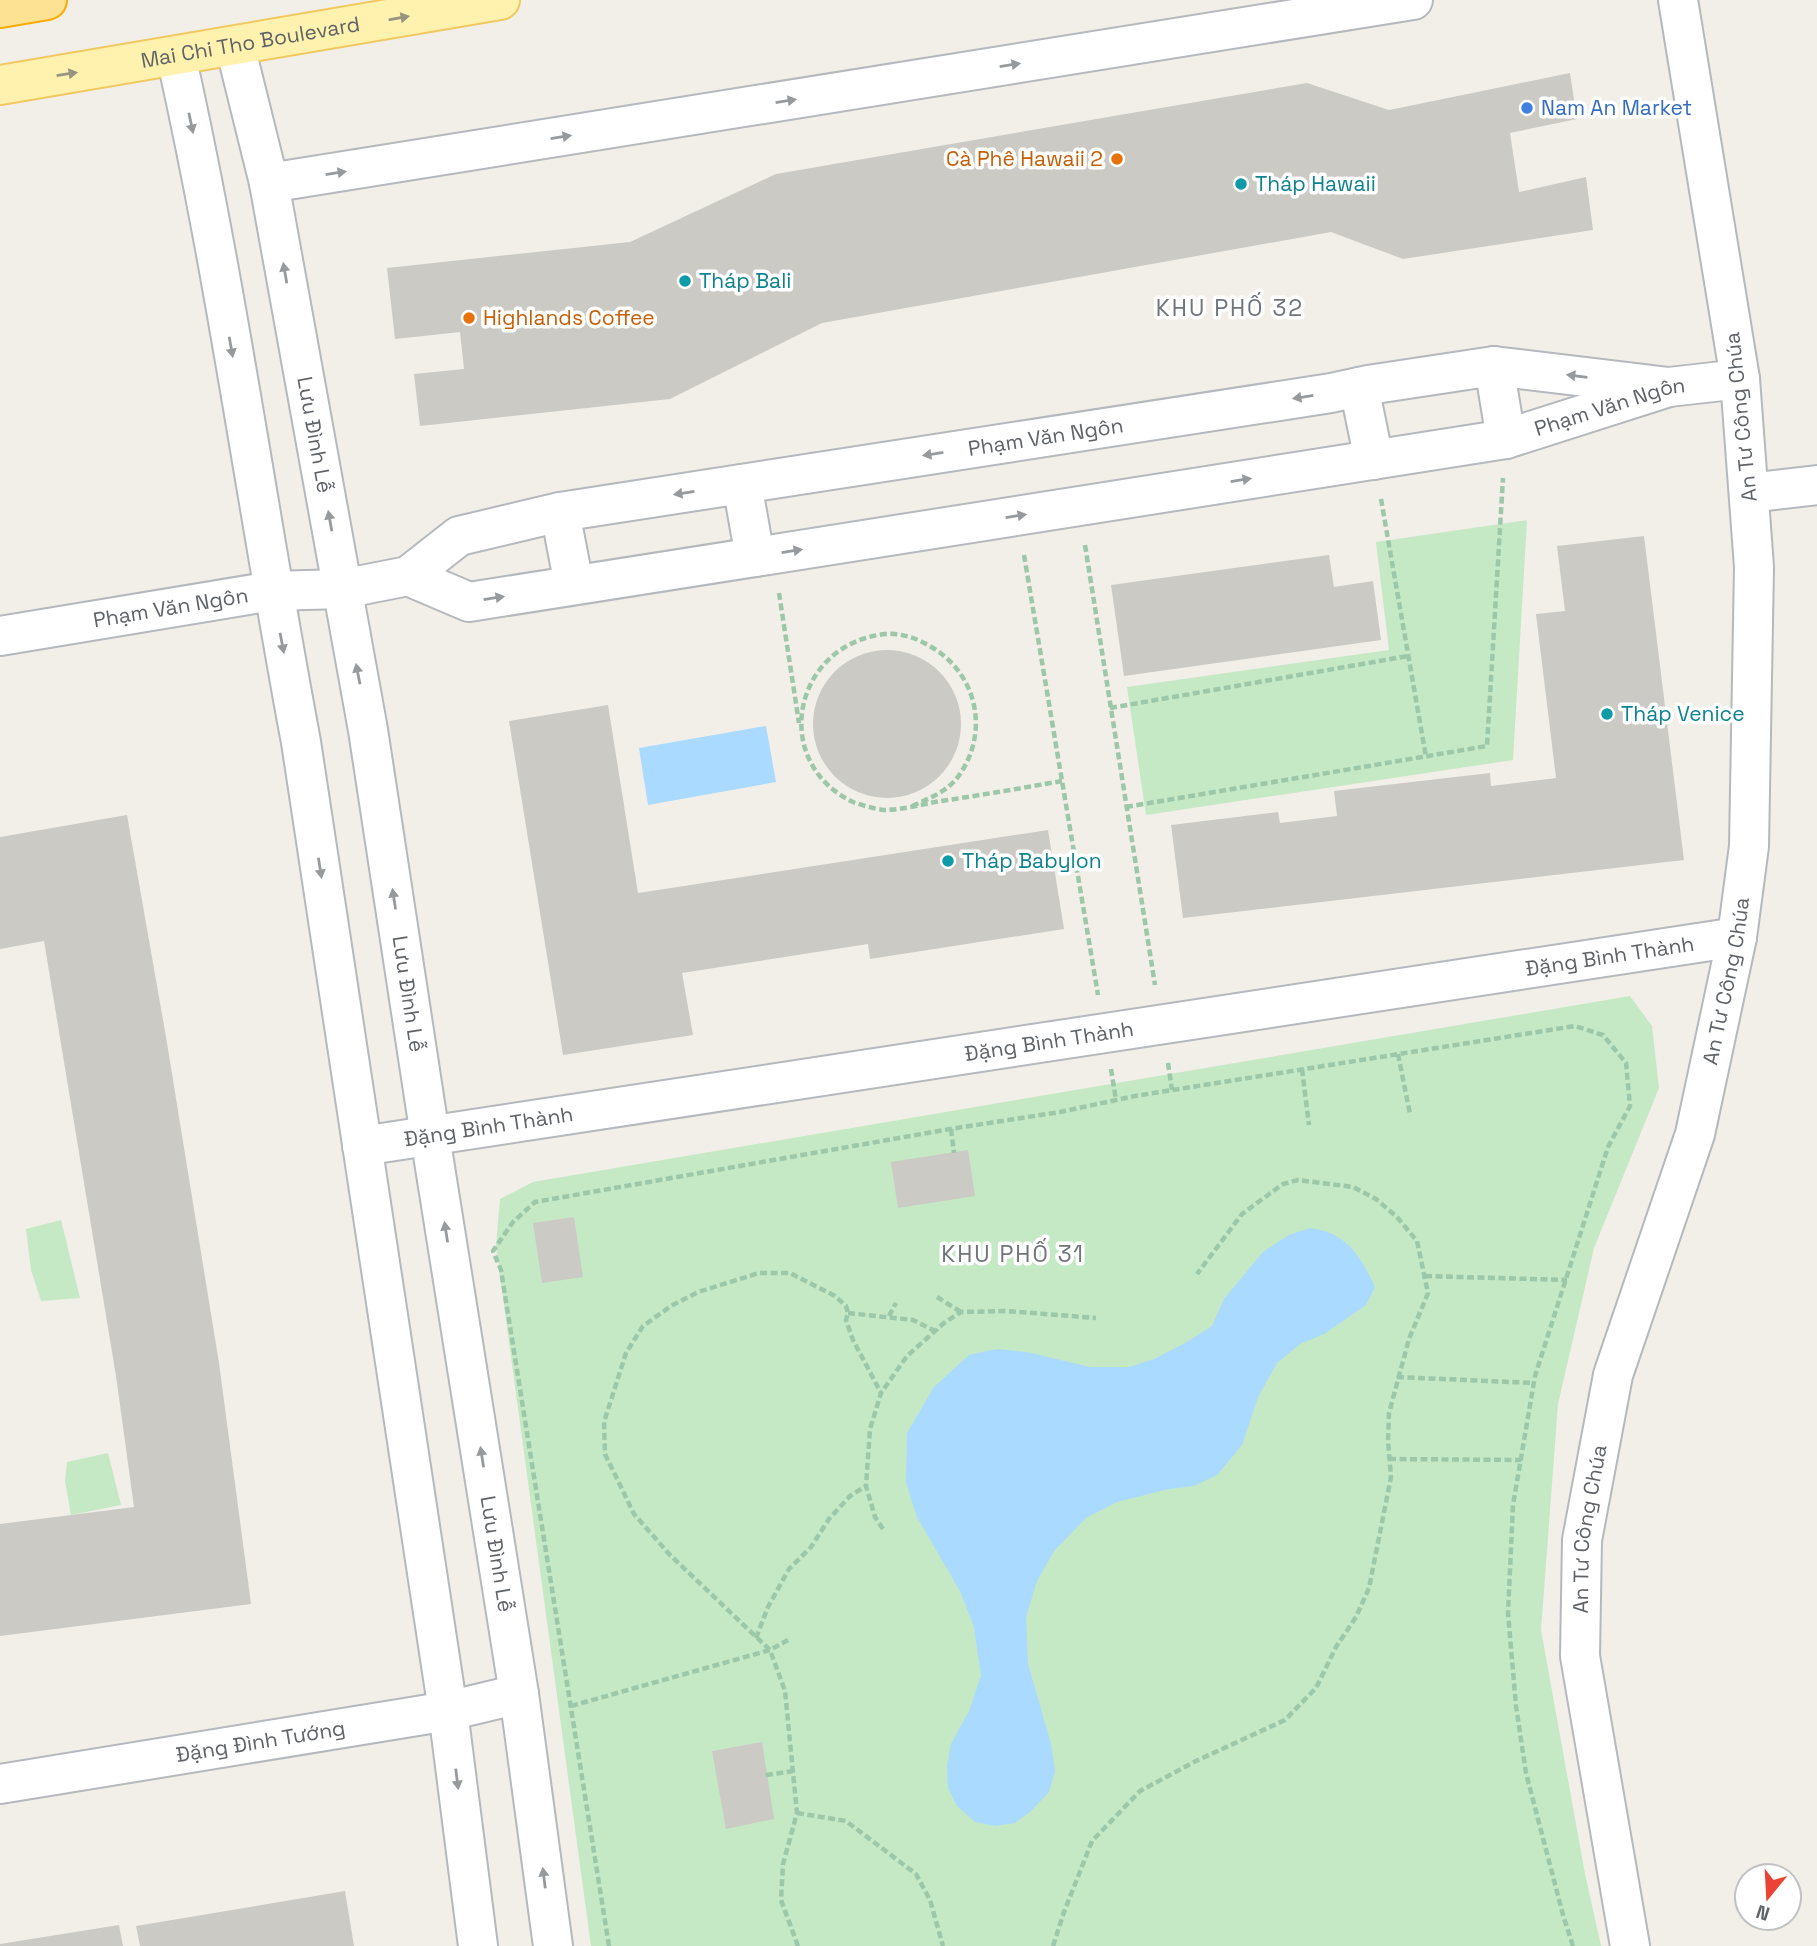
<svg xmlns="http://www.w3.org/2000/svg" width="1817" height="1946" font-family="'Space Grotesk',sans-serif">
	<rect width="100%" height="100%" fill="#f1efe8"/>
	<g fill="#c5e8c5">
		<polygon points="1527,520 1513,760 1146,815 1127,687 1389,650 1376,542"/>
		<polygon points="1630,996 1652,1026 1659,1088 1594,1248 1558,1404 1541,1630 1585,1874 1601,1946 591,1946 496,1246 500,1199 533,1182"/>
		<polygon points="61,1220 80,1298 41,1301 31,1270 26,1229"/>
		<polygon points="108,1453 121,1505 71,1515 65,1481 67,1462"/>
	</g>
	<g fill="#aadaff">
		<polygon points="766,726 776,782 648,805 639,748"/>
		<path d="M 1310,1228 C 1347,1233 1360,1255 1375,1287 L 1366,1305 L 1324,1334 L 1300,1344 L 1277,1363 L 1258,1397 L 1242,1445 L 1217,1475 L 1194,1486 L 1169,1489 L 1117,1502 L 1086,1518 L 1054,1551 L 1037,1581 L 1026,1617 L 1028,1664 L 1051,1744 L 1055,1771 L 1049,1792 L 1031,1811 L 1015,1823 L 995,1826 L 975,1822 L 957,1806 L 948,1788 L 947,1766 L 951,1744 L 969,1711 L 981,1676 L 974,1627 L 960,1591 L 917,1517 L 906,1483 L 907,1433 L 934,1387 L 969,1355 L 997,1349 L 1027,1352 L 1090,1367 L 1130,1367 L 1154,1359 L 1187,1342 L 1212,1326 L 1224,1299 L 1263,1252 L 1289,1235 Z"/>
	</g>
	<g fill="#cccac5">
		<polygon points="1570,73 1577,119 1510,133 1519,192 1586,177 1593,230 1403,259 1331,232 822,323 670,399 420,426 414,374 464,369 460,332 395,339 387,268 630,242 776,174 1307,83 1389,110"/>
		<polygon points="1644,536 1684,860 1183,918 1171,825 1278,812 1280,823 1337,816 1334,791 1490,773 1491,786 1556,778 1536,614 1565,611 1557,546"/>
		<polygon points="1329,555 1334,587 1373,581 1381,640 1124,676 1111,585"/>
		<circle cx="887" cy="724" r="74"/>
		<polygon points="608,705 638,893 1048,830 1064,929 870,959 868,944 682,973 693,1035 563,1055 509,721"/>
		<polygon points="127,815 166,1037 219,1363 251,1604 0,1636 0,1524 134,1507 116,1376 44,941 0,949 0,837"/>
		<polygon points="968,1150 975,1196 898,1208 891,1162"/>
		<polygon points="574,1217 583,1277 542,1283 533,1223"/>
		<polygon points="762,1742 774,1819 726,1829 712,1751"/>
		<polygon points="345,1891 354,1946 140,1946 136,1926"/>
		<polygon points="119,1925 123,1946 0,1946 0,1944"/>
	</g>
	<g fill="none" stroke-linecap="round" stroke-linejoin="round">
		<g stroke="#b5b8bc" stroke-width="42">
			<g id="minor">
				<path id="s1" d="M 235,46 L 269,183 L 368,730 L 430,1136 L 519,1694 L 553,1946"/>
				<path d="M 176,56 C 227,283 258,514 301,742 L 448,1711 L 478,1946"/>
				<polyline points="269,183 1413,0"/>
				<polyline points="1494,366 1506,439"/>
				<polyline points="1359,387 1374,460"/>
				<polyline points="742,484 755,557"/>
				<polyline points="1749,493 1817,485"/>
				<polyline points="560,512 574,585"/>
				<path id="s2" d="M 408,576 L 469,602 L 1506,439 L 1669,387 L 1740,379"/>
				<path id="s3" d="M 0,636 L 272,591 L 342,589 L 408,576 L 459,536 L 560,512 L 1331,393 L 1368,385 L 1494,366 L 1669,387"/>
				<path id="s4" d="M 362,1146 L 1737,937"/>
				<path id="s5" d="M 0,1784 L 448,1711 L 519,1694"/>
				<path id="s6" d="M 1630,1946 L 1580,1656 L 1582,1540 L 1613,1375 L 1695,1134 L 1737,937 L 1749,846 L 1754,567 L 1740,379 L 1678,0"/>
			</g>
		</g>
		<g stroke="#f2c960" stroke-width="42">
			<g id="major">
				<path id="s7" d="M 0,85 L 500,0"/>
			</g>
		</g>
		<g stroke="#f9ab00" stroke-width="42">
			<polyline id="highway" points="0,8 47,0"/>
		</g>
		<g stroke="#9cc7a9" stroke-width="4.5" stroke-dasharray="7 3.5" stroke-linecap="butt">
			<polyline points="1381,499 1426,757"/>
			<polyline points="1085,545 1155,985"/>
			<polyline points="1024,555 1098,995"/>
			<polyline points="779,593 799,723"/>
			<polyline points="1110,708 1408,656"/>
			<path d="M 912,806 C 930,798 949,791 960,774 C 991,728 975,669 926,644 C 914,637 899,633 885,634 C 793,644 769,762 853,802 C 861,805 875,809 884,810 C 902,810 923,804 941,801 C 982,795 1022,788 1062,781"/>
			<polyline points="1126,807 1487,746 1503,478"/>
			<polyline points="1398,1054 1410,1114"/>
			<polyline points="1168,1063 1172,1090"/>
			<polyline points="1111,1069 1116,1100"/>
			<polyline points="1302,1069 1309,1125"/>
			<polyline points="951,1129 954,1153"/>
			<polyline points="1425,1276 1567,1280"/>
			<polyline points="937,1297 961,1312"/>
			<polyline points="848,1313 913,1320 935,1331"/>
			<polyline points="889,1316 896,1303"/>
			<polyline points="1397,1377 1534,1383"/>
			<polyline points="1389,1459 1521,1460"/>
			<polyline points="883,1529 875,1517 866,1486 870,1429 881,1393 907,1356 944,1323 961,1312 1007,1311 1096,1318"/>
			<polyline points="756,1638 768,1607 789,1569 811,1547 829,1519 850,1496 866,1486"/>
			<polyline points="571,1706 770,1650 788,1640"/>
			<polyline points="766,1775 793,1771"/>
			<polyline points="797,1813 846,1821 916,1874 930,1900 943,1946"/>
			<polyline points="609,1946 501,1270 493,1251 513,1222 535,1202 950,1129 1060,1112 1135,1096 1575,1026 1603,1035 1626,1063 1630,1106 1608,1147 1535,1376 1513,1505 1508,1613 1516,1706 1526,1773 1563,1915 1573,1946"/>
			<polyline points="798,1946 781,1900 783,1864 797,1813 785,1691 770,1650 670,1555 634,1514 605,1454 604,1422 626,1353 643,1326 671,1306 698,1292 759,1273 790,1273 835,1296 846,1306 848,1313 846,1320 853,1340 881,1393"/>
			<polyline points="1053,1946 1064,1912 1092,1841 1140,1791 1196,1761 1285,1720 1316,1688 1336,1647 1356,1617 1369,1588 1391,1477 1388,1441 1389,1413 1409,1339 1428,1293 1417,1241 1397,1217 1376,1199 1353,1187 1298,1180 1283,1184 1242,1214 1197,1274"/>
		</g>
		<use href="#minor" stroke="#fff" stroke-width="38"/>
		<use href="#major" stroke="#fff2af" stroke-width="38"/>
		<use href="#highway" stroke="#fde293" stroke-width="38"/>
	</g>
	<defs><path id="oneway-solid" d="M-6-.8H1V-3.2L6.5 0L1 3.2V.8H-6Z" transform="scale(1.75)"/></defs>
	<g fill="#979581">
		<use href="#oneway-solid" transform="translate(399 18) rotate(-10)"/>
		<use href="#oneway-solid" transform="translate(67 74) rotate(-9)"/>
	</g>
	<g fill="#979a9d">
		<use href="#oneway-solid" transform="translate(1010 65) rotate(-9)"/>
		<use href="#oneway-solid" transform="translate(786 101) rotate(-9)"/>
		<use href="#oneway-solid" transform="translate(191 123) rotate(78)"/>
		<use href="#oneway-solid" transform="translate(561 137) rotate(-9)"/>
		<use href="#oneway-solid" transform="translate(336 173) rotate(-9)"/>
		<use href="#oneway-solid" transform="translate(285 273) rotate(-100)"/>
		<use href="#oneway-solid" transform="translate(231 347) rotate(80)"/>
		<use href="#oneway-solid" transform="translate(1577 376) rotate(-173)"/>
		<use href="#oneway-solid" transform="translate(1303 397) rotate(171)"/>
		<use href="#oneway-solid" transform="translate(933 454) rotate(171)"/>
		<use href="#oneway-solid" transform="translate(1241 480) rotate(-9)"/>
		<use href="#oneway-solid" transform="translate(684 493) rotate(171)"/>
		<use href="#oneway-solid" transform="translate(1016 516) rotate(-9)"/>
		<use href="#oneway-solid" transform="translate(330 521) rotate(-100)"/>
		<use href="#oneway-solid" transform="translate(792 551) rotate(-9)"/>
		<use href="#oneway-solid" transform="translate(494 598) rotate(-9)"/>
		<use href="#oneway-solid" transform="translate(282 643) rotate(79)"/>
		<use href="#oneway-solid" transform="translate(358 674) rotate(-101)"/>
		<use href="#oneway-solid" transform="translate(320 868) rotate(81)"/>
		<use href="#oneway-solid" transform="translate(394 899) rotate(-99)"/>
		<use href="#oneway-solid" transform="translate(446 1232) rotate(-99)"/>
		<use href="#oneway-solid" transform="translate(482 1457) rotate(-99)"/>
		<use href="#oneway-solid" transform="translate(457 1779) rotate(83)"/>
		<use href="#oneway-solid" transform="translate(544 1878) rotate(-97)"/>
	</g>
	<circle fill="#3f7fe0" stroke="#fff" stroke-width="2.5" cx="1527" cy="108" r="7"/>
	<g fill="#e8710a" stroke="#fff" stroke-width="2.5">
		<circle cx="1117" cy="159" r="7"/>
		<circle cx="469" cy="318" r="7"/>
	</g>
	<g fill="#0f9aa8" stroke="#fff" stroke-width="2.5">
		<circle cx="1241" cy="184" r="7"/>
		<circle cx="685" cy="281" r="7"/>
		<circle cx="1607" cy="714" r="7"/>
		<circle cx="948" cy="861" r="7"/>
	</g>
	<g text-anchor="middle" stroke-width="7" stroke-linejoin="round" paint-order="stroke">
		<g font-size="21" fill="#5f6368" stroke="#fff">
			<text dy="7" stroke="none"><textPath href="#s7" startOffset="254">Mai Chi Tho Boulevard</textPath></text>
			<text dy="7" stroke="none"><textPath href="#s2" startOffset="1225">Phạm Văn Ngôn</textPath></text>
			<text transform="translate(1741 417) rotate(-96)" y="7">An Tư Công Chúa</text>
			<text dy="7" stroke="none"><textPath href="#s1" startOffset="397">Lưu Đình Lễ</textPath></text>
			<text dy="7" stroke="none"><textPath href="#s3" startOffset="1073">Phạm Văn Ngôn</textPath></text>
			<text dy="7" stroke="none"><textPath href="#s3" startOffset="173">Phạm Văn Ngôn</textPath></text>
			<text dy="7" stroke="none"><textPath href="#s4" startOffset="1262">Đặng Bình Thành</textPath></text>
			<text dy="7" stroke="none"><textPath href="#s6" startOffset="989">An Tư Công Chúa</textPath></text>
			<text dy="7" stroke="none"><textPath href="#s1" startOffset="964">Lưu Đình Lễ</textPath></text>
			<text dy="7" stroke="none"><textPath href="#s4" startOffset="695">Đặng Bình Thành</textPath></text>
			<text dy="7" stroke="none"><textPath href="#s4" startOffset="128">Đặng Bình Thành</textPath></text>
			<text dy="7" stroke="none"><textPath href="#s6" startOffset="422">An Tư Công Chúa</textPath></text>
			<text dy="7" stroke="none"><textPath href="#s1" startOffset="1531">Lưu Đình Lễ</textPath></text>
			<text dy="7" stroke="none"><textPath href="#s5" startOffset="264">Đặng Đình Tướng</textPath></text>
		</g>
		<g font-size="21" fill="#366cbe" stroke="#fff" text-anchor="start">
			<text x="1541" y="115">Nam An Market</text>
		</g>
		<g font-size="21" fill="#c56008" stroke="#fff" text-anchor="end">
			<text x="1103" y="166">Cà Phê Hawaii 2</text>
			<text x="483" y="325" text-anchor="start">Highlands Coffee</text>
		</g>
		<g font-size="21" fill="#0d838f" stroke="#fff" text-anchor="start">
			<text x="1255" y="191">Tháp Hawaii</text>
			<text x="699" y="288">Tháp Bali</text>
			<text x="1621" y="721">Tháp Venice</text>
			<text x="962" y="868">Tháp Babylon</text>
		</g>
		<g font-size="23" letter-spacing="2" fill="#70757a" stroke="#fff">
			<text x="1230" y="316">KHU PHỐ 32</text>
			<text x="1013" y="1262">KHU PHỐ 31</text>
		</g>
	</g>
	<g transform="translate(1768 1897) rotate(198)"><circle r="33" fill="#ffffff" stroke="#bfc1c3" stroke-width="2"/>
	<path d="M0-5L12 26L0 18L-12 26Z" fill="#ea4335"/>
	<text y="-10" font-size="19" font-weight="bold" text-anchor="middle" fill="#5f6368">N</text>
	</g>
</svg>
